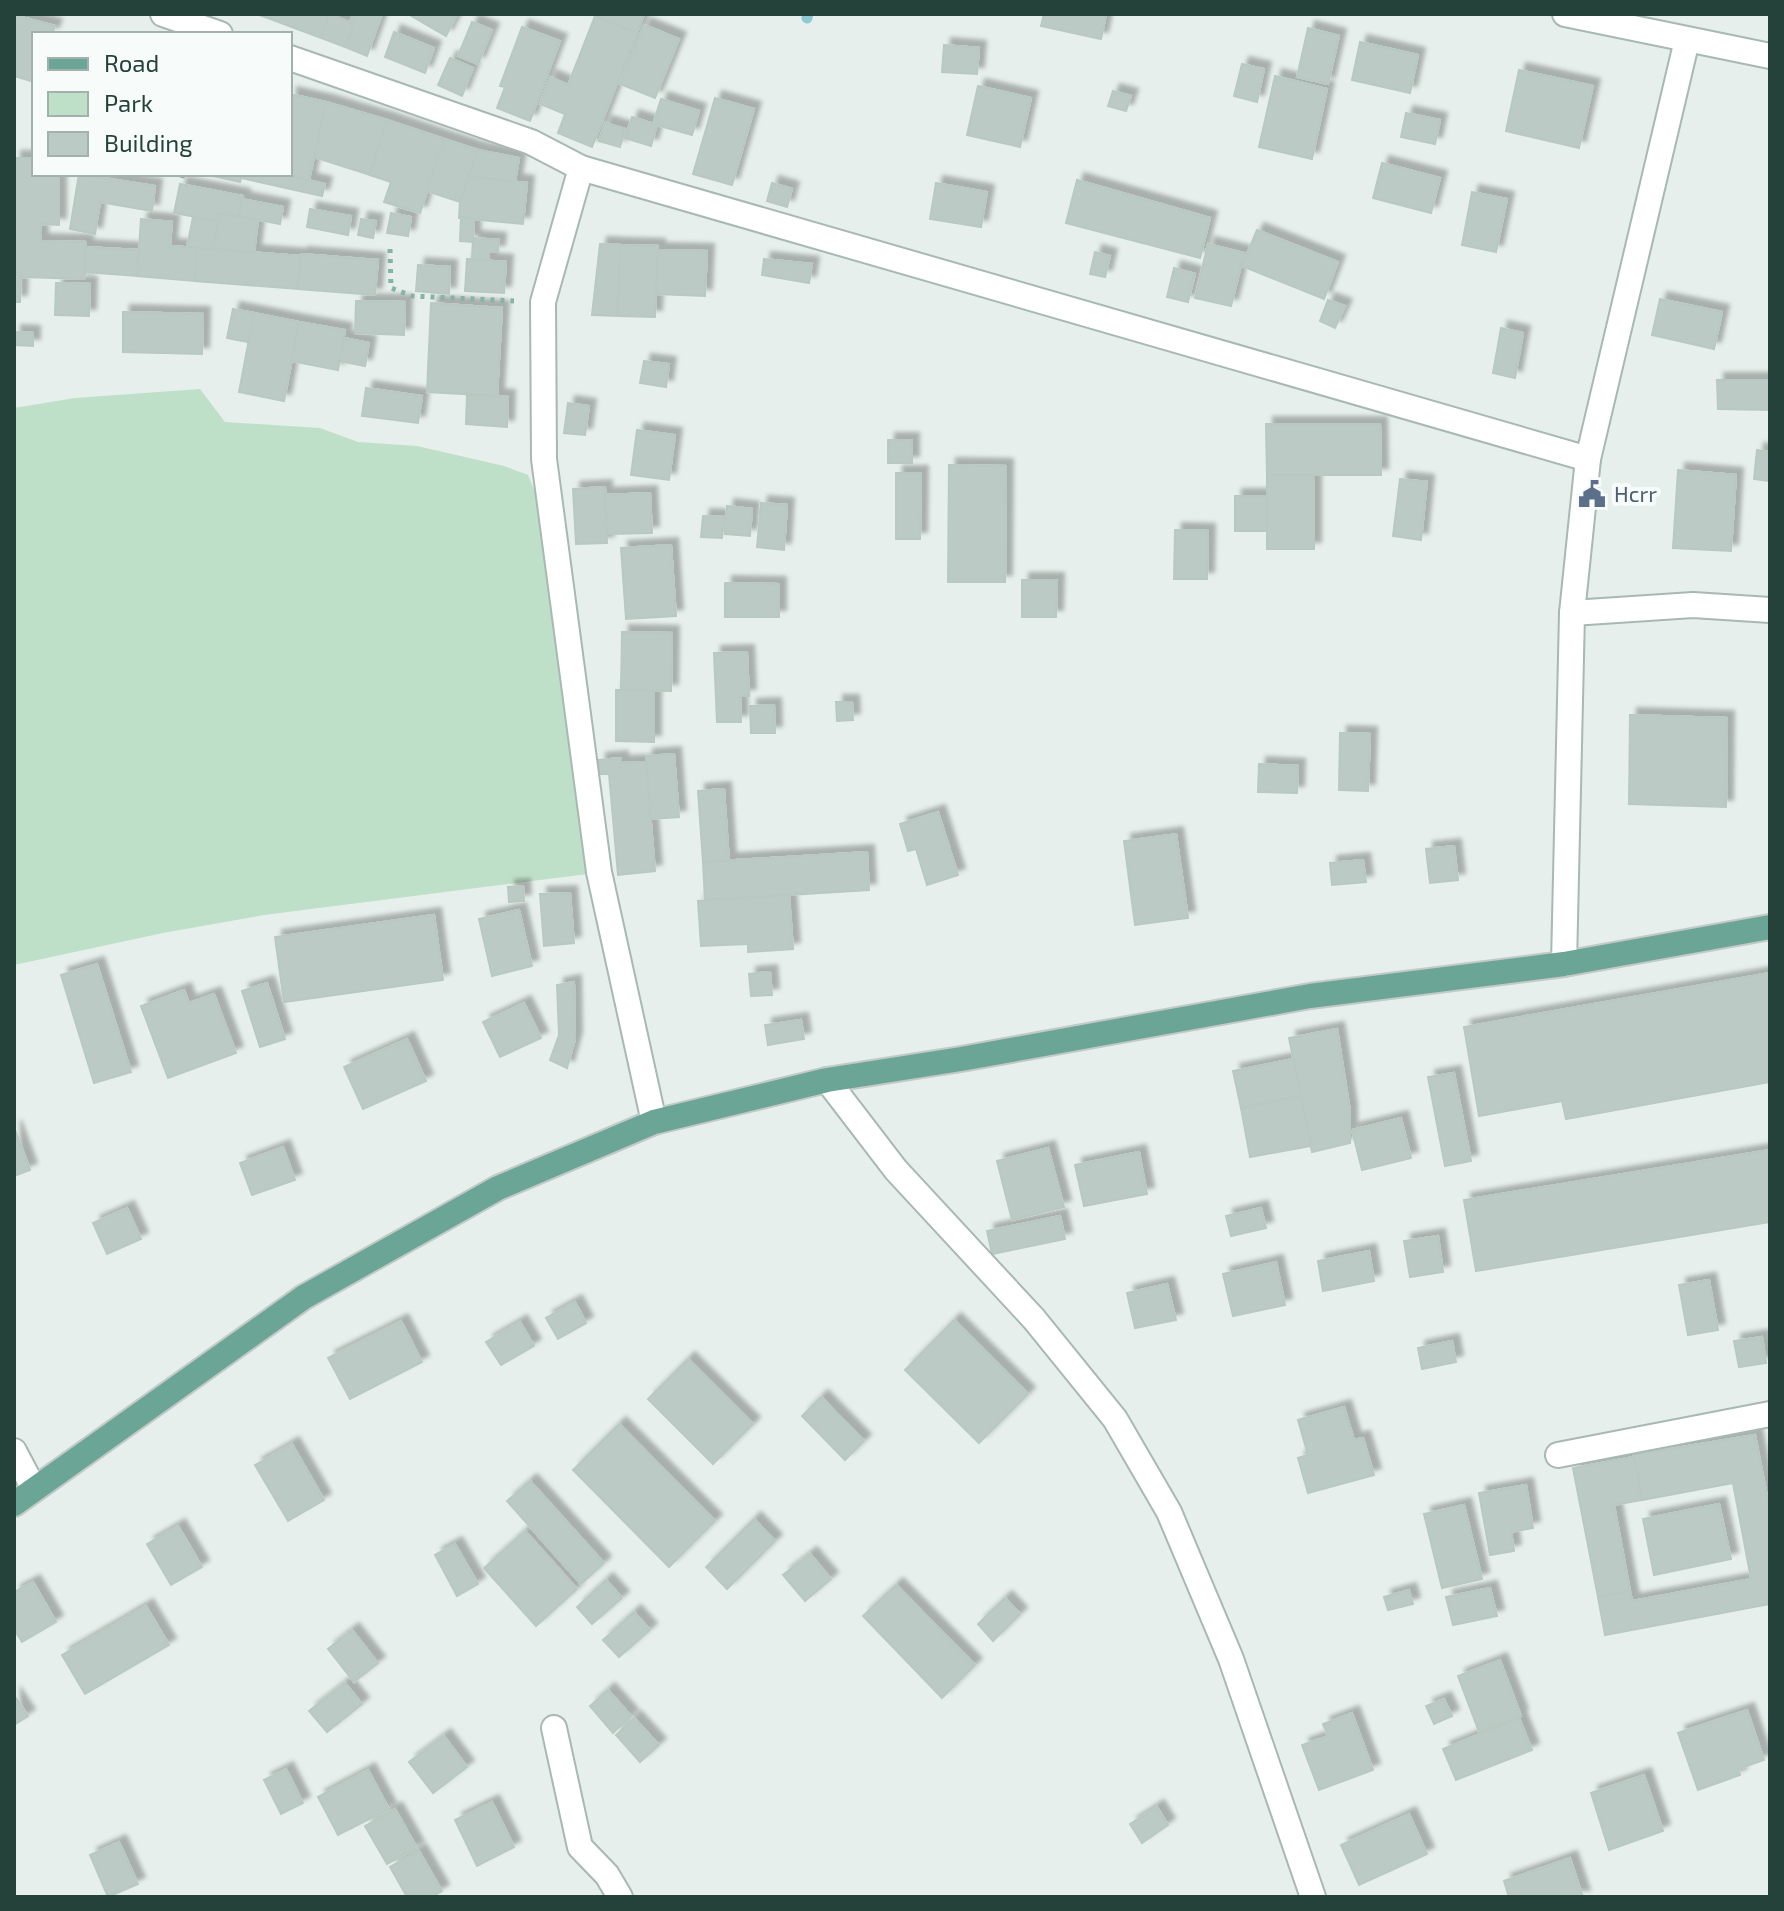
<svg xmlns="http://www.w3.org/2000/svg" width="1784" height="1911" font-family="'Exo 2',sans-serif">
	<defs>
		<filter id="shadow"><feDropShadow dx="7" dy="-7" stdDeviation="2" flood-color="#0004"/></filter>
	</defs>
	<rect width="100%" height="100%" fill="#e6efeb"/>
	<polygon fill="#bfe0c8" points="200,389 225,422 320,428 358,442 417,446 504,466 528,475 538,499 588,874 264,915 163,933 14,965 14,408 75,398"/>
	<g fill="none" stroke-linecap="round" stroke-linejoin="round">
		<polyline stroke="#8ec9d4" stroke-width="11" points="807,18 808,14"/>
	</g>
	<g fill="#bbcac4" stroke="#b8c9c2" stroke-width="2" filter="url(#shadow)">
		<polygon points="257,14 334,14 329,14 321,38"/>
		<polygon points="329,14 354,24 345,47 321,38"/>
		<polygon points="353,14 382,14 367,56 345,47 354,24 350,22"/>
		<polygon points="408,14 457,14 446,36"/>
		<polygon points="596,14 644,14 637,33 595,16"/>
		<polygon points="1044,14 1106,14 1101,39 1041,26"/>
		<polygon points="14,15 55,26 52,34 34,34 34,82 14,76"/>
		<polygon points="595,16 637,33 592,147 558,133 565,114 540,104 550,77 568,85"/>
		<polygon points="472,22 492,30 478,64 458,56"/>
		<polygon points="644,25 679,39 655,98 620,84"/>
		<polygon points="522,27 560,41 530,121 497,108 505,87 500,86"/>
		<polygon points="1308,28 1339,36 1328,84 1297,77"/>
		<polygon points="394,32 434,48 425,73 385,57"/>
		<polygon points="1360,42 1418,55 1410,93 1352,80"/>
		<polygon points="944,45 979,48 977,74 942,72"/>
		<polygon points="450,58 473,68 462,96 438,85"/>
		<polygon points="1242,64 1264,69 1257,102 1234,96"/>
		<polygon points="1519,70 1593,86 1579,148 1506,131"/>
		<polygon points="1275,76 1327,89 1312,159 1259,147"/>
		<polygon points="978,86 1031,98 1020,147 967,135"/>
		<polygon points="1113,91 1131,96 1126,111 1108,106"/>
		<polygon points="290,94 326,102 309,180 281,174 290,174"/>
		<polygon points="715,98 754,109 732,185 693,174"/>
		<polygon points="661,99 699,111 692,135 653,124"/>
		<polygon points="326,102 387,120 370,175 314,157"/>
		<polygon points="1406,113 1440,120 1435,144 1401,137"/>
		<polygon points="632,117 657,125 651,146 625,138"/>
		<polygon points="387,120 444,139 420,213 384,202 391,182 370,175"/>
		<polygon points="605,123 625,129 620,147 599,141"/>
		<polygon points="444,139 478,150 460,202 427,191"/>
		<polygon points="478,150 519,158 515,182 469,177"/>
		<polygon points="14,158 34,158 34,174 59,174 59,225 41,224 41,241 86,242 85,279 21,277 21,272 14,272"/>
		<polygon points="1382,163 1440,178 1431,213 1373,198"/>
		<polygon points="79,174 155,186 152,211 100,202 95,234 70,229"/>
		<polygon points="204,174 242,174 240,182"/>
		<polygon points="242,174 281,174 325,184 322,196 241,178"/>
		<polygon points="469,177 527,183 523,224 459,218 460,202"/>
		<polygon points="1077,180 1210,218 1200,258 1066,223"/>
		<polygon points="772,183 792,189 787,207 767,201"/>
		<polygon points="936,183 987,192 981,227 930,219"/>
		<polygon points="180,184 243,196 239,216 219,213 218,221 174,213"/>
		<polygon points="1472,192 1507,199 1496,252 1462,245"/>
		<polygon points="242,199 283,207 280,224 239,216"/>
		<polygon points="310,209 351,216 348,235 307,227"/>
		<polygon points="219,213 258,220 254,253 213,250"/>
		<polygon points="391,213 411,217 408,236 387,233"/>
		<polygon points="193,217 218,221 213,250 187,247"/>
		<polygon points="461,217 474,219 473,242 460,241"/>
		<polygon points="141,219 172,222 170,246 197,248 195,281 137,276"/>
		<polygon points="361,219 376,221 373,238 358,235"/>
		<polygon points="1257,230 1338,262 1324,299 1242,266"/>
		<polygon points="473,238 499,240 498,252 489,252 489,261 472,259"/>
		<polygon points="600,244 620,245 618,316 592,315"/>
		<polygon points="1208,244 1244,253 1231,306 1195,298"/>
		<polygon points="620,245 658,246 655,317 618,316"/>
		<polygon points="85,247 139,250 137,276 85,272"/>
		<polygon points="197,248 300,256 298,289 195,281"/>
		<polygon points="658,250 707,251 705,296 656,294"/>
		<polygon points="1095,252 1110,256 1105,277 1090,274"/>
		<polygon points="301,254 378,260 375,295 298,289"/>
		<polygon points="467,259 506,262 504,293 465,291"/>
		<polygon points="764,259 812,264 809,283 762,275"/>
		<polygon points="418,265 450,267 449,294 416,291"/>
		<polygon points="1174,268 1195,274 1188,302 1167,297"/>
		<polygon points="14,272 21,272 20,302 14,302"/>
		<polygon points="56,283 90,284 89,316 55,315"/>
		<polygon points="1660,299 1722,312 1714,349 1652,335"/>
		<polygon points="1328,300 1345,306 1335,328 1320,321"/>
		<polygon points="356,301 405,302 404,335 355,333"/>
		<polygon points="431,303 502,308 497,396 427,392"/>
		<polygon points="233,309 254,313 248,342 227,338"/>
		<polygon points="123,312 203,314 202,354 123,352"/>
		<polygon points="254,313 299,322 284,401 239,392"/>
		<polygon points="299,322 345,330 338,370 291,361"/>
		<polygon points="1501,328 1523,333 1515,378 1493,373"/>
		<polygon points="14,332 33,333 33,346 14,345"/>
		<polygon points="344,338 369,343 365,366 339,361"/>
		<polygon points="644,361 669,364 666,387 640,383"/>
		<polygon points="1717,380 1770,380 1770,410 1718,409"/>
		<polygon points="366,388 422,396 418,423 362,416"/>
		<polygon points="467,395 508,397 507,427 466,424"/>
		<polygon points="568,403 589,406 585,435 564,433"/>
		<polygon points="1266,424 1380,424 1381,475 1267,475"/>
		<polygon points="637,430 675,435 669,480 631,475"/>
		<rect x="888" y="440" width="24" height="23"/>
		<polygon points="1757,450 1770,452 1770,481 1754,479"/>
		<polygon points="949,465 1006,466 1005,582 948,582"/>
		<polygon points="1678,470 1736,475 1731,551 1673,548"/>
		<polygon points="896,473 921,473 920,539 896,539"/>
		<rect x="1267" y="475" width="47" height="74"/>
		<polygon points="1400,479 1427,482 1421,540 1393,536"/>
		<polygon points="605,487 607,543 576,544 573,489"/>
		<polygon points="650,493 652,533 607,534 605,495"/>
		<rect x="1235" y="496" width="32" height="35"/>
		<polygon points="761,503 787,505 784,550 757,547"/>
		<polygon points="727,506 752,509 750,536 725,534"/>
		<polygon points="703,516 724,517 722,538 701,537"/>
		<polygon points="1175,530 1208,531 1207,579 1174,579"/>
		<polygon points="671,545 676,616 626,619 621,548"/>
		<polygon points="1022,580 1057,580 1056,617 1022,617"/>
		<polygon points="725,583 779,584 779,617 725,617"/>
		<polygon points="622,632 672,633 671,691 621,690"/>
		<polygon points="747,652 749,696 740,696 741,722 717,722 714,653"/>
		<polygon points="616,690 654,691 654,742 616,741"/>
		<polygon points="836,702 852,702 853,720 837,721"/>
		<polygon points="774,705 775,733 751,733 750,706"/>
		<polygon points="1630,715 1727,718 1726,807 1629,804"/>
		<polygon points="1340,733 1370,734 1368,791 1339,790"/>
		<polygon points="674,754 679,817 650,819 646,756"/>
		<polygon points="621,758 621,763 646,762 655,871 618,875 609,774 599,774 599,760"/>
		<polygon points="1259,764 1298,766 1297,793 1258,792"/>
		<polygon points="724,789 729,861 703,862 698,791"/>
		<polygon points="938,812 958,875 927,885 916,849 908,851 900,824"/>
		<polygon points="1176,834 1188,918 1135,925 1124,841"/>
		<polygon points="1454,846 1458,880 1430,883 1426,849"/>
		<polygon points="867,852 869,890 705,900 703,862"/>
		<polygon points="1363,860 1366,882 1332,885 1330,863"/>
		<polygon points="523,886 524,901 509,902 508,887"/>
		<polygon points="570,893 574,943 544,946 540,894"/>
		<polygon points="789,895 793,949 748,952 748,944 701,946 698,901"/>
		<polygon points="519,910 532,966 492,976 479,919"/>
		<polygon points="434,915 443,980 284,1002 275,937"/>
		<polygon points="97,964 131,1072 94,1083 61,975"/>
		<polygon points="770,972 772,995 751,996 749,974"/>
		<polygon points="1770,973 1770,1082 1566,1119 1562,1101 1479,1116 1464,1027"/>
		<polygon points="574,982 575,1039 567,1068 550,1060 559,1035 557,985"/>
		<polygon points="267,983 285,1039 260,1047 242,991"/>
		<polygon points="184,990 189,1003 214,994 236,1053 168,1078 141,1006"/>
		<polygon points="524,1003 541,1038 500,1057 483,1022"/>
		<polygon points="801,1020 804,1039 768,1045 765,1025"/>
		<polygon points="1337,1029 1350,1111 1350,1143 1312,1152 1289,1038"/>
		<polygon points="407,1039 426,1081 363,1109 344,1067"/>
		<polygon points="1293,1059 1301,1096 1241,1108 1233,1071"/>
		<polygon points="1454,1073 1471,1161 1445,1166 1428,1077"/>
		<polygon points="1301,1096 1311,1146 1250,1157 1241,1108"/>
		<polygon points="1401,1118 1411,1158 1362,1170 1352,1130"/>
		<polygon points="14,1127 30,1170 14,1176"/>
		<polygon points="283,1147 295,1180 252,1195 240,1163"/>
		<polygon points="1048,1148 1064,1207 1012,1220 997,1161"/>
		<polygon points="1770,1150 1770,1222 1476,1271 1464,1200"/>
		<polygon points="1139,1152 1147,1194 1084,1206 1075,1165"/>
		<polygon points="127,1208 141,1239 107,1254 93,1223"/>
		<polygon points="1261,1208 1266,1228 1231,1236 1226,1216"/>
		<polygon points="1060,1216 1065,1239 992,1254 987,1231"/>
		<polygon points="1438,1236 1443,1272 1410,1277 1404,1241"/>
		<polygon points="1369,1251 1374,1281 1323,1291 1318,1261"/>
		<polygon points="1276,1262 1285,1305 1233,1316 1223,1274"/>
		<polygon points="1709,1280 1718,1330 1688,1335 1679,1285"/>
		<polygon points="1167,1284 1176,1320 1135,1328 1127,1293"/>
		<polygon points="575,1302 586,1323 558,1339 546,1318"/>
		<polygon points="954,1320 1028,1394 979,1443 905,1370"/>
		<polygon points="401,1321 422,1362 350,1399 328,1358"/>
		<polygon points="520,1322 534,1346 501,1365 486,1342"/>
		<polygon points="1762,1337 1766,1363 1739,1367 1734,1341"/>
		<polygon points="1452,1341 1456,1362 1422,1369 1418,1348"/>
		<polygon points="688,1359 753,1424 713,1464 648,1399"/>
		<polygon points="821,1397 864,1441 845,1460 802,1416"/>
		<polygon points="1344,1407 1354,1440 1363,1438 1374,1475 1308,1493 1298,1458 1308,1455 1298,1420"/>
		<polygon points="619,1424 715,1521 669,1567 573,1470"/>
		<polygon points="1755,1435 1770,1511 1770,1604 1605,1635 1598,1597 1630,1591 1632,1601 1751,1579 1733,1483 1642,1500 1633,1455"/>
		<polygon points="292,1444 324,1500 288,1521 255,1465"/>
		<polygon points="1634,1457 1642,1500 1614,1505 1630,1591 1598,1597 1573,1468"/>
		<polygon points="530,1481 604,1563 581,1584 507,1501"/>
		<polygon points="1526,1485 1533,1528 1511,1532 1514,1551 1490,1555 1479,1493"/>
		<polygon points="1719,1504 1731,1559 1654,1575 1643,1519"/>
		<polygon points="1464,1505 1482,1579 1442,1588 1424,1514"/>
		<polygon points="754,1519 775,1541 727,1589 706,1567"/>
		<polygon points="178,1526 202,1567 171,1585 147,1544"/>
		<polygon points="525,1531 577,1589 536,1626 484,1568"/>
		<polygon points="455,1544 478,1584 457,1596 435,1555"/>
		<polygon points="810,1554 831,1579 805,1601 783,1575"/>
		<polygon points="606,1580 622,1598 592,1624 577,1607"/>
		<polygon points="33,1582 56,1622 22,1642 14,1629 14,1592"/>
		<polygon points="896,1585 975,1665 942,1698 863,1616"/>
		<polygon points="1490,1588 1497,1616 1453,1625 1446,1597"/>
		<polygon points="1409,1590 1413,1604 1388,1610 1384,1597"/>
		<polygon points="1005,1598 1020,1614 993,1641 978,1624"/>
		<polygon points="146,1606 169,1645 85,1694 62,1655"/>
		<polygon points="634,1612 650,1630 619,1657 603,1640"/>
		<polygon points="352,1630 378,1663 354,1682 328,1649"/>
		<polygon points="1500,1660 1521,1716 1479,1732 1458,1676"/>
		<polygon points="345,1683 362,1704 327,1732 309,1711"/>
		<polygon points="608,1690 631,1716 613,1733 590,1706"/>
		<polygon points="14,1695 28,1716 14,1725"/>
		<polygon points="1444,1699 1452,1716 1434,1724 1426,1706"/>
		<polygon points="1747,1710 1764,1760 1738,1769 1740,1775 1698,1790 1678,1733"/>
		<polygon points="1352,1713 1373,1770 1319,1790 1302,1745 1328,1736 1323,1724"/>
		<polygon points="634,1718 659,1745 640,1762 616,1735"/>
		<polygon points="1519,1718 1532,1750 1456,1780 1443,1749"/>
		<polygon points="444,1736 467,1767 433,1793 409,1762"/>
		<polygon points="286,1769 303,1803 281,1814 264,1780"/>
		<polygon points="368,1770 389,1809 338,1835 318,1797"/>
		<polygon points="1644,1775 1663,1831 1609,1850 1591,1793"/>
		<polygon points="492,1802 514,1847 477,1866 455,1820"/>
		<polygon points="1157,1807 1168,1825 1142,1843 1130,1824"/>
		<polygon points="395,1809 417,1848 387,1864 365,1826"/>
		<polygon points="1409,1814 1427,1854 1359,1885 1341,1845"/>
		<polygon points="119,1842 138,1884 108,1897 90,1855"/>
		<polygon points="419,1851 442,1891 431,1897 407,1897 390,1867"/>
		<polygon points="1570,1858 1583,1897 1509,1897 1504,1881"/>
	</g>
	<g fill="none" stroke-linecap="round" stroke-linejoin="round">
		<g stroke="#a8b8b2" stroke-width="28">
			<g id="minor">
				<polyline points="163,14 220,34"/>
				<polyline points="1565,14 1770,56"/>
				<polyline points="290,58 531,142 581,168 1588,459"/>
				<polyline points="581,168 543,302 544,459 599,872 654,1122"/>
				<polyline points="1572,613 1693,605 1770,610"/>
				<polyline points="1564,964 1572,613 1588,459 1687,40"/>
				<polyline points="827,1080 896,1170 1034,1319 1115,1419 1169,1512 1231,1659 1313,1897"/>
				<polyline points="14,1451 34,1489"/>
				<polyline points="1558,1455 1770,1414"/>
				<polyline points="554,1728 580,1847 607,1875 620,1897"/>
			</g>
		</g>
		<g stroke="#c2cac8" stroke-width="28">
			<polyline id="primary" points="14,1504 304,1297 498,1188 654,1122 827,1080 961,1059 1310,996 1564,964 1770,927"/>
		</g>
		<g stroke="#86b3a5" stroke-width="5" stroke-dasharray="4 6" stroke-linecap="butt">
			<polyline points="182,178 183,174"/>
			<polyline points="390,249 391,288 412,296 514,301"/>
		</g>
		<use href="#minor" stroke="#fff" stroke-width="24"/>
		<use href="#primary" stroke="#6aa596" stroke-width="24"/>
	</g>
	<defs>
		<g id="civic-bare" transform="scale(2.16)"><path d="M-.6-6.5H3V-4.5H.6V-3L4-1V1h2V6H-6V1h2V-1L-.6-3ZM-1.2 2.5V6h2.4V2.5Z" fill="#5c6f8a" stroke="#f7fbf9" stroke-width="2.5" paint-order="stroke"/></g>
	</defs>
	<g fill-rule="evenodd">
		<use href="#civic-bare" x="1592" y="494"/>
	</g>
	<g text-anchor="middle" stroke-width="8" stroke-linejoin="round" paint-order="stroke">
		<g font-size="22" fill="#4e5e75" stroke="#f7fbf9" text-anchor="start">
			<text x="1614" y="502">Hcrr</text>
		</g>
	</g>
	<rect width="1784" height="1911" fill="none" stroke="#24423a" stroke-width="32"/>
	<rect x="32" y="32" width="260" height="144" fill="#f7fbf9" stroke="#a3b1ad" stroke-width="2"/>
	<rect x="48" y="58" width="40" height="12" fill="#6aa596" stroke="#a3b1ad" stroke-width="2"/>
	<text x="104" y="72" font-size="24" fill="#24423a">Road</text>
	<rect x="48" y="92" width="40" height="24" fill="#bfe0c8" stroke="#a3b1ad" stroke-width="2"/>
	<text x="104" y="112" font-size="24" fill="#24423a">Park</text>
	<rect x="48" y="132" width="40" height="24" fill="#bbcac4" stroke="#a3b1ad" stroke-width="2"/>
	<text x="104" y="152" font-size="24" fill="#24423a">Building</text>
</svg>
